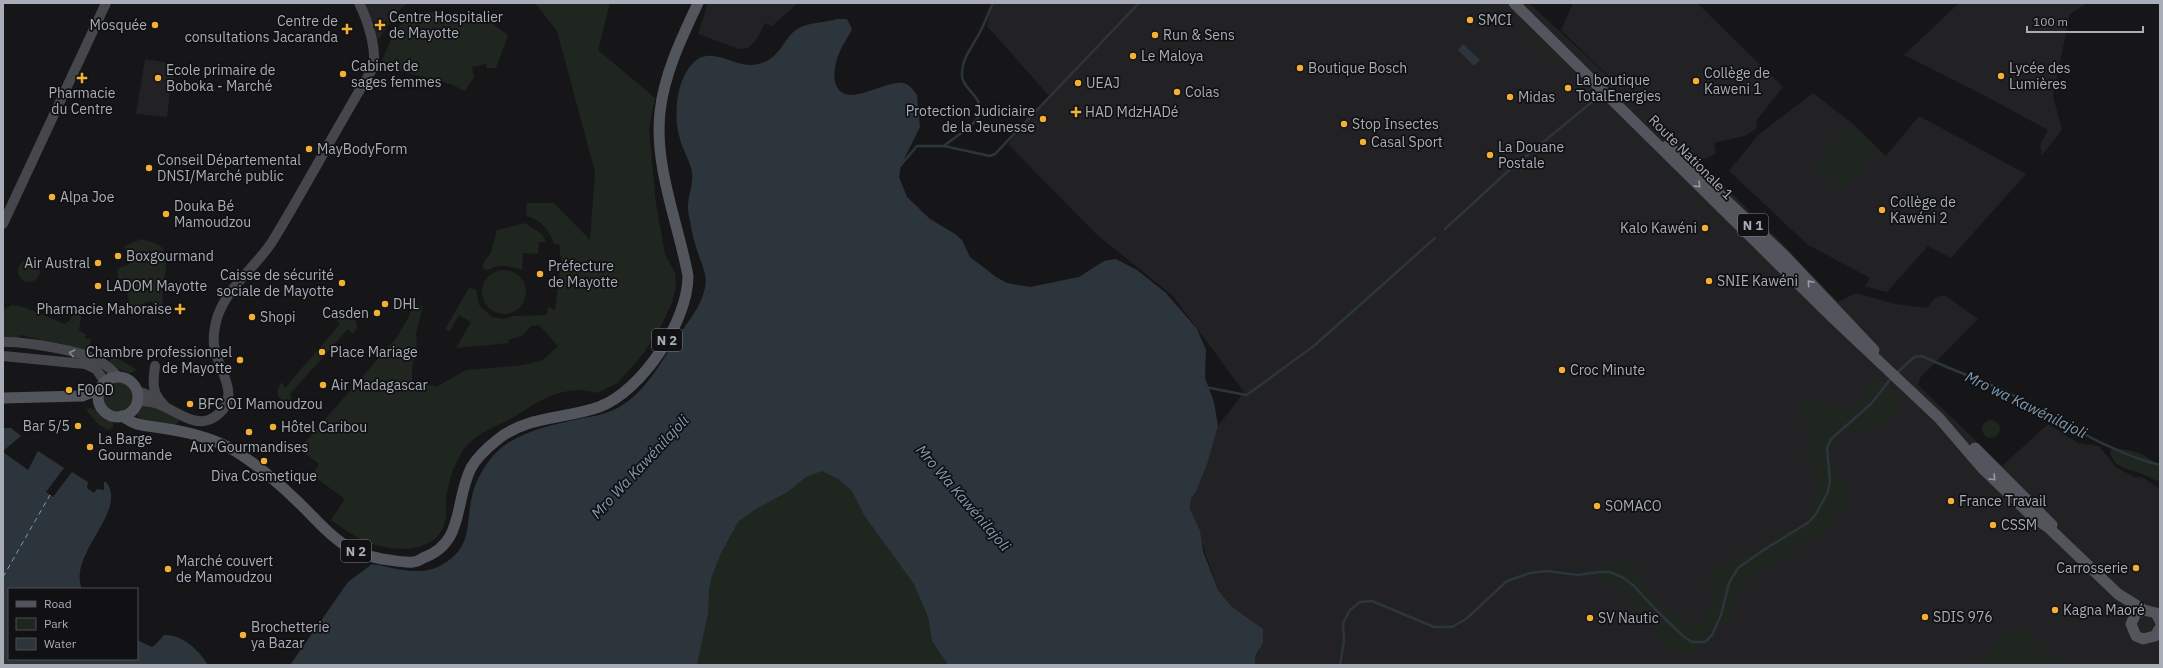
<svg xmlns="http://www.w3.org/2000/svg" width="2163" height="668" font-family="'IBM Plex Sans',sans-serif">
	<rect width="100%" height="100%" fill="#161618"/>
	<g fill="#222225">
		<polygon points="364,3 416,3 409,3 402,7 378,40 374,38"/>
		<polygon points="708,3 798,3 772,26 765,23 757,39 748,48 739,49 698,34"/>
		<polygon points="995,3 1529,3 1624,91 1561,30 1573,3 1697,3 1783,87 1756,121 1757,128 1745,136 1714,143 1716,154 1699,161 1779,240 1838,302 1856,293 1895,304 1927,308 1936,297 1945,295 1978,319 1920,378 1918,385 2002,466 2048,424 2078,443 2099,446 2117,468 2135,477 2142,477 2158,488 2160,487 2160,665 1255,665 1255,657 1259,652 1263,629 1231,606 1218,590 1190,509 1191,498 1196,492 1218,426 1244,392 1173,296 1096,234 1008,144 1029,118 1050,97 987,26 990,11"/>
		<polygon points="1959,3 2088,3 2070,14 2053,96 2062,130 2042,155 2040,145 2048,130 1989,98 1904,55"/>
		<polygon points="145,59 174,64 174,92 170,92 167,117 136,114"/>
		<polygon points="1813,93 1852,123 1886,156 1919,116 2026,174 1951,258 1928,246 1887,292 1867,287 1865,286 1870,278 1808,245 1729,171 1758,135"/>
	</g>
	<g fill="#1e261f">
		<path d="M 535,3 L 610,3 L 598,50 L 655,98 L 649,128 L 656,204 L 665,254 L 675,273 L 676,286 L 672,303 L 661,326 L 643,354 L 618,383 L 597,393 C 568,385 546,396 522,412 C 500,427 478,429 462,452 C 454,465 447,485 446,501 C 446,510 447,519 443,528 C 430,556 385,551 362,540 C 351,534 341,527 331,520 L 345,499 L 312,475 L 319,464 L 299,449 L 397,337 L 408,318 L 414,304 L 423,306 L 416,333 L 417,346 L 412,367 L 412,380 L 436,387 L 466,370 L 524,365 L 543,360 L 558,346 L 539,325 L 531,326 L 523,335 L 508,340 L 509,343 L 456,348 L 471,322 L 459,315 L 450,331 L 445,329 L 469,288 L 476,289 L 479,305 L 492,317 L 504,319 L 514,316 L 547,315 L 548,307 L 555,310 L 562,257 L 560,256 L 560,245 L 554,244 C 551,232 539,218 526,216 L 527,203 L 554,203 L 590,240 L 595,172 L 557,31 Z"/>
		<path d="M 426,12 L 482,16 L 508,35 L 496,68 L 487,68 L 486,64 L 472,67 L 474,77 L 465,91 L 451,84 L 380,66 C 390,43 397,14 426,12 Z"/>
		<polygon points="1533,35 1542,39 1571,66 1563,64 1541,45 1528,38"/>
		<polygon points="1851,124 1879,150 1843,190 1815,164"/>
		<path d="M 525,223 L 542,234 L 546,242 L 539,242 L 538,254 L 523,253 L 522,270 C 508,266 502,263 488,270 L 483,268 L 483,264 L 491,252 L 497,230 Z"/>
		<path d="M 141,239 C 147,241 157,243 161,247 C 174,258 157,295 164,306 L 154,308 L 151,301 L 130,309 L 126,279 L 118,279 L 117,269 L 130,264 L 124,247 Z"/>
		<circle cx="29" cy="271" r="11"/>
		<circle cx="504" cy="292" r="22"/>
		<polygon points="12,305 24,307 65,324 71,319 73,309 82,311 79,330 86,335 85,338 91,339 88,352 42,343 39,339 20,335 18,338 3,338 3,310"/>
		<path d="M 342,313 L 348,314 L 356,321 L 357,328 L 353,334 L 348,329 L 290,394 L 292,399 L 285,402 L 281,400 C 275,394 277,388 282,382 L 285,388 L 340,324 L 336,320 Z"/>
		<polygon points="113,356 136,369 135,371 130,373 112,367 109,362"/>
		<path d="M 1881,380 L 1899,395 L 1902,406 C 1894,415 1890,424 1878,429 C 1871,431 1866,429 1859,429 C 1840,429 1831,443 1825,459 L 1827,465 L 1847,481 L 1849,487 L 1847,503 L 1826,532 L 1819,539 L 1802,544 L 1780,560 L 1753,573 L 1735,598 L 1734,612 L 1728,623 C 1723,624 1716,624 1712,627 C 1705,630 1702,645 1696,652 L 1679,654 L 1670,650 L 1649,621 L 1638,612 L 1623,591 L 1595,574 L 1594,568 L 1598,564 C 1606,562 1620,558 1628,564 C 1640,573 1646,586 1655,598 C 1662,606 1684,622 1695,626 C 1707,619 1711,608 1714,595 L 1708,583 L 1710,575 L 1719,565 L 1739,556 L 1759,551 L 1775,536 L 1803,525 L 1809,516 L 1813,499 L 1818,492 L 1820,482 C 1814,474 1803,464 1805,453 C 1807,446 1812,440 1813,432 L 1799,412 L 1802,402 C 1821,391 1831,410 1850,409 C 1860,398 1865,382 1881,380 Z"/>
		<circle cx="118" cy="397" r="15"/>
		<polygon points="737,385 1044,665 696,665"/>
		<polygon points="143,405 151,405 180,420 175,427 140,420 136,413"/>
		<polygon points="89,408 96,409 113,422 113,428 108,430 99,425 86,410"/>
		<circle cx="1991" cy="429" r="9"/>
		<path d="M 2113,448 C 2137,451 2141,452 2160,466 L 2160,481 C 2153,481 2149,476 2142,474 C 2129,469 2114,469 2110,452 Z"/>
		<polygon points="2021,626 2063,665 1975,665 2000,639"/>
	</g>
	<g fill="#2c353c">
		<path d="M 837,19 L 847,19 L 852,29 C 848,38 842,45 839,54 C 835,62 832,79 837,87 C 848,108 885,80 903,83 C 909,84 914,90 917,95 L 920,127 L 901,165 L 899,177 L 907,197 L 930,219 L 955,234 L 962,240 L 970,257 L 996,277 L 1007,283 L 1030,287 L 1079,277 L 1104,261 L 1116,259 L 1137,270 L 1166,293 L 1197,329 L 1206,350 L 1205,378 L 1214,402 L 1218,426 L 1207,464 L 1196,492 L 1191,498 L 1190,509 L 1200,531 L 1203,551 L 1218,590 L 1231,606 L 1263,629 L 1263,643 L 1255,657 L 1255,665 L 948,665 L 932,641 L 928,617 L 914,584 L 864,515 L 852,491 L 838,479 L 822,471 L 806,477 L 786,493 L 754,510 L 738,522 L 721,553 L 712,576 L 709,589 L 708,613 L 697,665 L 290,665 L 348,582 L 372,564 C 396,568 423,578 445,563 C 471,546 466,528 471,501 C 474,482 486,461 501,448 C 526,429 554,425 583,418 C 596,416 610,413 621,406 C 645,391 660,365 674,342 C 685,325 701,308 705,288 C 708,275 701,263 697,250 C 693,239 691,227 689,216 C 685,200 694,187 692,172 C 690,161 683,150 680,139 C 673,117 676,80 693,63 C 710,45 733,66 752,65 C 781,63 782,37 799,28 C 810,22 825,23 837,19 Z"/>
		<polygon points="1463,44 1480,60 1474,66 1458,50"/>
		<polygon points="3,428 11,428 21,436 3,451"/>
		<path d="M 38,451 L 64,468 L 46,492 L 53,497 L 72,472 L 88,482 L 87,488 L 94,493 L 97,489 L 104,490 L 104,482 L 106,482 C 129,511 67,554 82,589 L 9,589 L 9,659 L 137,659 L 137,640 L 152,647 L 156,644 L 164,635 C 182,634 199,650 208,665 L 3,665 L 3,452 L 28,470 Z"/>
	</g>
	<g fill="none" stroke-linecap="round" stroke-linejoin="round">
		<g stroke="#2c353c" stroke-width="2.5">
			<path d="M 944,146 C 961,131 995,119 973,94 C 969,89 962,83 962,76 C 961,57 975,44 982,28 C 986,20 989,11 993,3"/>
			<polyline points="900,166 917,146 944,146 990,156 995,154 1139,3"/>
			<polyline points="1445,229 1507,172 1598,97"/>
			<path d="M 1896,374 L 1914,357 L 1922,356 C 1951,370 1982,380 2011,394 C 2057,418 2110,453 2160,465"/>
			<polyline points="1205,387 1246,395 1251,392 1315,345 1435,238"/>
			<polyline points="1340,665 1344,641 1343,623 1350,610 1360,602 1372,601 1434,627 1452,627 1466,619 1507,581 1530,573 1546,571 1578,575 1599,572 1610,572 1622,577 1633,585 1656,610 1683,636 1692,642 1705,642 1712,635 1721,615 1729,583 1738,568 1762,551 1809,522 1816,514 1827,494 1830,482 1827,448 1831,439 1871,404 1892,377"/>
		</g>
		<polyline stroke="#7f9bb3" stroke-width="1" stroke-dasharray="5 4" stroke-linecap="butt" points="3,577 50,495"/>
		<g stroke="#45474d" stroke-width="10">
			<polyline points="3,224 106,3"/>
			<path d="M 3,342 C 24,341 82,351 99,361 C 107,365 112,370 118,377"/>
			<polyline points="3,356 85,364 96,369 105,382"/>
			<path d="M 155,366 C 153,382 151,392 164,405"/>
			<polyline points="137,391 154,397"/>
			<path d="M 137,402 C 166,395 190,435 216,416 C 242,397 220,373 215,350 C 212,339 214,329 217,318 C 227,287 255,268 272,242 C 307,185 338,125 373,68 C 377,49 368,21 359,3"/>
		</g>
		<g stroke="#53555c" stroke-width="11">
			<polyline points="1514,3 1834,319 1939,418 1982,468 2033,517 2049,528 2118,594 2144,610"/>
			<polyline points="1668,145 1784,255 1874,350"/>
			<circle cx="118" cy="397" r="20"/>
			<polyline points="3,398 82,396 100,389"/>
			<path d="M 122,416 C 140,428 142,424 161,428 C 183,431 208,437 228,447 C 252,460 275,480 295,499 C 326,528 337,550 382,559 C 392,560 402,563 413,562 C 416,562 420,560 423,558 C 465,543 454,502 471,468 C 477,457 487,448 497,440 C 526,416 565,419 599,407 C 642,391 688,321 688,276 C 678,222 654,167 660,112 C 664,74 682,37 698,3"/>
			<polyline points="1975,448 2052,525"/>
			<polyline points="2160,621 2156,613 2144,610 2136,613 2131,624 2136,636 2143,639 2155,636 2160,628"/>
		</g>
	</g>
	<defs><path id="oneway-chevron" d="M-2-3.5L2.5 0L-2 3.5" fill="none" stroke-width="1.6" stroke-linecap="round" stroke-linejoin="round"/></defs>
	<g stroke="#979ba6">
		<use href="#oneway-chevron" transform="translate(1698 185) rotate(45)"/>
		<use href="#oneway-chevron" transform="translate(1810 283) rotate(-131)"/>
		<use href="#oneway-chevron" transform="translate(1993 478) rotate(45)"/>
	</g>
	<use stroke="#858993" href="#oneway-chevron" transform="translate(72 353) rotate(-167)"/>
	<g fill="#f2b134" stroke="#111113" stroke-width="1.5">
		<circle cx="1470" cy="20" r="4"/>
		<circle cx="155" cy="25" r="4"/>
		<path d="M378 19h4v4h4v4h-4v4h-4v-4h-4v-4h4z"/>
		<path d="M345 23h4v4h4v4h-4v4h-4v-4h-4v-4h4z"/>
		<circle cx="1155" cy="35" r="4"/>
		<circle cx="1133" cy="56" r="4"/>
		<circle cx="1300" cy="68" r="4"/>
		<circle cx="343" cy="74" r="4"/>
		<circle cx="2001" cy="76" r="4"/>
		<path d="M80 72h4v4h4v4h-4v4h-4v-4h-4v-4h4z"/>
		<circle cx="158" cy="78" r="4"/>
		<circle cx="1696" cy="81" r="4"/>
		<circle cx="1078" cy="83" r="4"/>
		<circle cx="1568" cy="88" r="4"/>
		<circle cx="1177" cy="92" r="4"/>
		<circle cx="1510" cy="97" r="4"/>
		<path d="M1074 106h4v4h4v4h-4v4h-4v-4h-4v-4h4z"/>
		<circle cx="1043" cy="119" r="4"/>
		<circle cx="1344" cy="124" r="4"/>
		<circle cx="1363" cy="142" r="4"/>
		<circle cx="309" cy="149" r="4"/>
		<circle cx="1490" cy="155" r="4"/>
		<circle cx="149" cy="168" r="4"/>
		<circle cx="52" cy="197" r="4"/>
		<circle cx="1882" cy="210" r="4"/>
		<circle cx="166" cy="214" r="4"/>
		<circle cx="1705" cy="228" r="4"/>
		<circle cx="118" cy="256" r="4"/>
		<circle cx="98" cy="263" r="4"/>
		<circle cx="540" cy="274" r="4"/>
		<circle cx="1709" cy="281" r="4"/>
		<circle cx="342" cy="283" r="4"/>
		<circle cx="98" cy="286" r="4"/>
		<circle cx="385" cy="304" r="4"/>
		<path d="M178 303h4v4h4v4h-4v4h-4v-4h-4v-4h4z"/>
		<circle cx="377" cy="313" r="4"/>
		<circle cx="252" cy="317" r="4"/>
		<circle cx="322" cy="352" r="4"/>
		<circle cx="240" cy="360" r="4"/>
		<circle cx="1562" cy="370" r="4"/>
		<circle cx="323" cy="385" r="4"/>
		<circle cx="69" cy="390" r="4"/>
		<circle cx="190" cy="404" r="4"/>
		<circle cx="78" cy="426" r="4"/>
		<circle cx="273" cy="427" r="4"/>
		<circle cx="249" cy="432" r="4"/>
		<circle cx="90" cy="447" r="4"/>
		<circle cx="264" cy="461" r="4"/>
		<circle cx="1951" cy="501" r="4"/>
		<circle cx="1597" cy="506" r="4"/>
		<circle cx="1993" cy="525" r="4"/>
		<circle cx="2136" cy="568" r="4"/>
		<circle cx="168" cy="569" r="4"/>
		<circle cx="2055" cy="610" r="4"/>
		<circle cx="1925" cy="617" r="4"/>
		<circle cx="1590" cy="618" r="4"/>
		<circle cx="243" cy="635" r="4"/>
	</g>
	<g text-anchor="middle" stroke-width="3.5" stroke-linejoin="round" paint-order="stroke">
		<g fill="#111113" stroke="#7b7e86" stroke-width="1">
			<rect x="1738" y="214" width="30" height="22" rx="3"/>
			<rect x="652" y="329" width="30" height="22" rx="3"/>
			<rect x="341" y="540" width="30" height="22" rx="3"/>
		</g>
		<g font-size="13" font-weight="bold" fill="#a8adb8">
			<text x="1753" y="230">N 1</text>
			<text x="667" y="345">N 2</text>
			<text x="356" y="556">N 2</text>
		</g>
		<g font-size="14" fill="#a8adb8" stroke="#111113" text-anchor="start">
			<text x="389" y="22">Centre Hospitalier<tspan x="389" dy="16">de Mayotte</tspan></text>
			<text x="1478" y="25">SMCI</text>
			<text x="338" y="26" text-anchor="end">Centre de<tspan x="338" dy="16">consultations Jacaranda</tspan></text>
			<text x="147" y="30" text-anchor="end">Mosquée</text>
			<text x="1163" y="40">Run &amp; Sens</text>
			<text x="1141" y="61">Le Maloya</text>
			<text x="351" y="71">Cabinet de<tspan x="351" dy="16">sages femmes</tspan></text>
			<text x="1308" y="73">Boutique Bosch</text>
			<text x="2009" y="73">Lycée des<tspan x="2009" dy="16">Lumières</tspan></text>
			<text x="166" y="75">Ecole primaire de<tspan x="166" dy="16">Boboka - Marché</tspan></text>
			<text x="1704" y="78">Collège de<tspan x="1704" dy="16">Kaweni 1</tspan></text>
			<text x="1576" y="85">La boutique<tspan x="1576" dy="16">TotalEnergies</tspan></text>
			<text x="1086" y="88">UEAJ</text>
			<text x="1185" y="97">Colas</text>
			<text x="82" y="98" text-anchor="middle">Pharmacie<tspan x="82" dy="16">du Centre</tspan></text>
			<text x="1518" y="102">Midas</text>
			<text x="1035" y="116" text-anchor="end">Protection Judiciaire<tspan x="1035" dy="16">de la Jeunesse</tspan></text>
			<text x="1085" y="117">HAD MdzHADé</text>
			<text x="1352" y="129">Stop Insectes</text>
			<text x="1371" y="147">Casal Sport</text>
			<text x="1498" y="152">La Douane<tspan x="1498" dy="16">Postale</tspan></text>
			<text x="317" y="154">MayBodyForm</text>
			<text x="157" y="165">Conseil Départemental<tspan x="157" dy="16">DNSI/Marché public</tspan></text>
			<text x="60" y="202">Alpa Joe</text>
			<text x="1890" y="207">Collège de<tspan x="1890" dy="16">Kawéni 2</tspan></text>
			<text x="174" y="211">Douka Bé<tspan x="174" dy="16">Mamoudzou</tspan></text>
			<text x="1697" y="233" text-anchor="end">Kalo Kawéni</text>
			<text x="126" y="261">Boxgourmand</text>
			<text x="90" y="268" text-anchor="end">Air Austral</text>
			<text x="548" y="271">Préfecture<tspan x="548" dy="16">de Mayotte</tspan></text>
			<text x="334" y="280" text-anchor="end">Caisse de sécurité<tspan x="334" dy="16">sociale de Mayotte</tspan></text>
			<text x="1717" y="286">SNIE Kawéni</text>
			<text x="106" y="291">LADOM Mayotte</text>
			<text x="393" y="309">DHL</text>
			<text x="172" y="314" text-anchor="end">Pharmacie Mahoraise</text>
			<text x="369" y="318" text-anchor="end">Casden</text>
			<text x="260" y="322">Shopi</text>
			<text x="232" y="357" text-anchor="end">Chambre professionnel<tspan x="232" dy="16">de Mayotte</tspan></text>
			<text x="330" y="357">Place Mariage</text>
			<text x="1570" y="375">Croc Minute</text>
			<text x="331" y="390">Air Madagascar</text>
			<text x="77" y="395">FOOD</text>
			<text x="198" y="409">BFC OI Mamoudzou</text>
			<text x="70" y="431" text-anchor="end">Bar 5/5</text>
			<text x="281" y="432">Hôtel Caribou</text>
			<text x="98" y="444">La Barge<tspan x="98" dy="16">Gourmande</tspan></text>
			<text x="249" y="452" text-anchor="middle">Aux Gourmandises</text>
			<text x="264" y="481" text-anchor="middle">Diva Cosmetique</text>
			<text x="1959" y="506">France Travail</text>
			<text x="1605" y="511">SOMACO</text>
			<text x="2001" y="530">CSSM</text>
			<text x="176" y="566">Marché couvert<tspan x="176" dy="16">de Mamoudzou</tspan></text>
			<text x="2128" y="573" text-anchor="end">Carrosserie</text>
			<text x="2063" y="615">Kagna Maoré</text>
			<text x="1933" y="622">SDIS 976</text>
			<text x="1598" y="623">SV Nautic</text>
			<text x="251" y="632">Brochetterie<tspan x="251" dy="16">ya Bazar</tspan></text>
		</g>
		<g font-size="14" fill="#a8adb8" stroke="#111113">
			<text transform="translate(1691 157) rotate(45)" y="5">Route Nationale 1</text>
		</g>
		<g font-size="15" font-style="italic" fill="#7f9bb3" stroke="#111113">
			<text transform="translate(2026 405) rotate(26)" y="5">Mro wa Kawénilajoli</text>
			<text transform="translate(640 467) rotate(-47)" y="5">Mro Wa Kawénilajoli</text>
			<text transform="translate(963 498) rotate(49)" y="5">Mro Wa Kawénilajoli</text>
		</g>
	</g>
	<rect width="2163" height="668" fill="none" stroke="#a8adb8" stroke-width="8"/>
	<rect x="8" y="588" width="130" height="72" fill="#111113" stroke="#4d4f55"/>
	<rect x="16" y="601" width="20" height="6" fill="#53555c" stroke="#4d4f55"/>
	<text x="44" y="608" font-size="12" fill="#a8adb8">Road</text>
	<rect x="16" y="618" width="20" height="12" fill="#1e261f" stroke="#4d4f55"/>
	<text x="44" y="628" font-size="12" fill="#a8adb8">Park</text>
	<rect x="16" y="638" width="20" height="12" fill="#2c353c" stroke="#4d4f55"/>
	<text x="44" y="648" font-size="12" fill="#a8adb8">Water</text>
	<path d="M2027 26v6h116v-6" fill="none" stroke="#a8adb8" stroke-width="2"/>
	<text x="2033" y="26" font-size="12" fill="#a8adb8" stroke="#111113" stroke-width="3" paint-order="stroke">100 m</text>
</svg>
